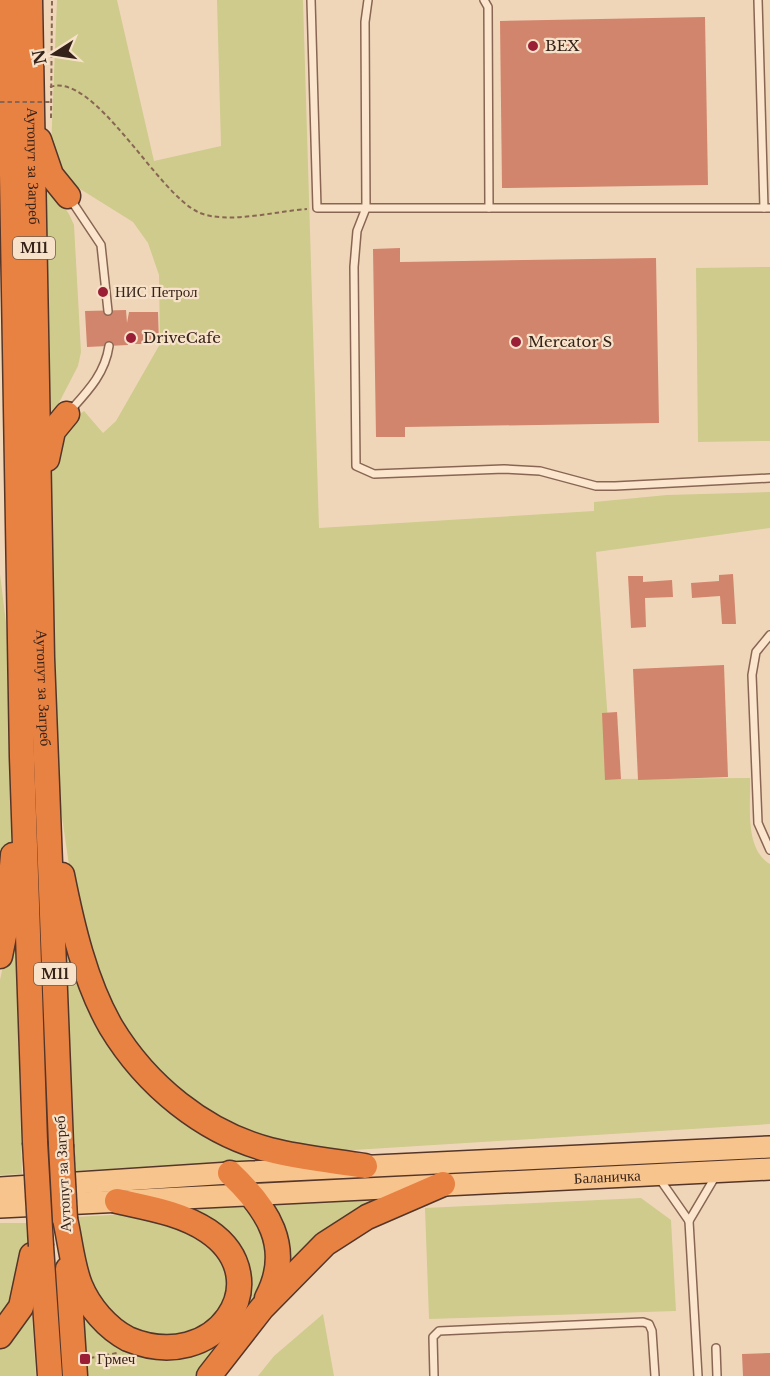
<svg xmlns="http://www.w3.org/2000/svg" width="770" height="1376" font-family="'Libre Baskerville',serif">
	<rect width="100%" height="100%" fill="#f0d6b9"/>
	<g fill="#cecb8d">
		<path d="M 57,0 L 117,0 L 154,161 L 221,146 L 217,0 L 303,0 L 319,528 L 594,511 L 594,502 L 667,495 L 770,492 L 770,528 L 596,552 L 612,779 L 750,778 C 751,805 744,849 770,864 L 770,1124 L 338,1151 L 240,1132 L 174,1094 L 119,1029 L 75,906 L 58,790 L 49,454 L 68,423 L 84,411 L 103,433 L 116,421 L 160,344 L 159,275 L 148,243 L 133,222 L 61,177 L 51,148 Z"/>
		<polygon points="45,180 69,214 74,225 81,352 78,366 49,422"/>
		<polygon points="770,267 770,441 698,442 696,268"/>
		<polygon points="0,574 7,631 12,832 0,936"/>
		<polygon points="63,902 126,1060 278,1160 74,1171"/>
		<polygon points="15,910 22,1174 0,1175 0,980"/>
		<polygon points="641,1198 671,1220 676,1311 429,1319 425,1208"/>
		<polygon points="393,1199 279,1279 270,1205"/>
		<polygon points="255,1205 269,1227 264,1288 201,1376 83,1376 78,1289 155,1357 178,1359 205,1352 226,1333 244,1284 180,1209"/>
		<polygon points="128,1214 193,1228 229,1265 231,1300 197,1341 129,1333 85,1283 76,1217"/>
		<polygon points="0,1223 27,1223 29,1259 0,1328"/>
		<polygon points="31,1301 36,1376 0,1376 0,1339"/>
		<polygon points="323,1314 334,1376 258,1376 274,1356"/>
	</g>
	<g fill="#d1856c">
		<polygon points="705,17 708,185 502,188 500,21"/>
		<polygon points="400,248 400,262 656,258 659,423 405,427 405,437 376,437 373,249"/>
		<polygon points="126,310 127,323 129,312 158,312 159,344 130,344 130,332 127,332 128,345 87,347 85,311"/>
		<polygon points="733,574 736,624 722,624 720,596 692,598 691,583 719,581 719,575"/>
		<polygon points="628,576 643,576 643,582 672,580 673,597 645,598 646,627 631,628"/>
		<polygon points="724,665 728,777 638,780 633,669"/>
		<polygon points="617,712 621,779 605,780 602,713"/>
		<polygon points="770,1353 770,1376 743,1376 742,1354"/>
	</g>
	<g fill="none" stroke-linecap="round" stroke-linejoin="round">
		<g stroke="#886653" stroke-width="10">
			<g id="lane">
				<polyline points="311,0 317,208 770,208"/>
				<polyline points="368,0 365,22 366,208 357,231 354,267 356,466 374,474 504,469 540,471 596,486 615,486 770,478"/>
				<polyline points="484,0 488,7 489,208"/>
				<polyline points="758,0 764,208"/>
				<polyline points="71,200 101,245 108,311"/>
				<path d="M 69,412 C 87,392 105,374 109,346"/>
				<polyline points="770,635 756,652 752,675 758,823 770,850"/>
				<polyline points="659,1178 689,1221 698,1376"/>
				<polyline points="689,1221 715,1177"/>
				<polyline points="716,1348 717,1376"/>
				<polyline points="434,1376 433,1337 439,1331 643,1322 649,1324 652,1331 655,1376"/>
			</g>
		</g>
		<g stroke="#543528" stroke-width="24">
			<g id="primary">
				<polyline points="0,1188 230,1173 770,1147"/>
				<path id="s1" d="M 0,1207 L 770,1169"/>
			</g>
		</g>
		<g stroke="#543528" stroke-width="27">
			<g id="highway">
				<polyline points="9,0 22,757 35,1142"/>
				<path id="s2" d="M 30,0 L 42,658 L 61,1145"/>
				<polyline points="39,140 51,175 68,196"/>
				<polyline points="47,459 53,431 67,414"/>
				<path d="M 62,875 C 72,925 85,982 111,1027 C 146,1085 204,1133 270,1150 C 301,1158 334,1161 365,1166"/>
				<polyline points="0,956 7,921 13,855"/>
				<path d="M 230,1173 C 267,1208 294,1247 267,1298"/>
				<path d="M 65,1219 C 70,1240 72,1265 80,1285 C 89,1307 107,1328 128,1339 C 216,1376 280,1280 208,1231 C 181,1213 148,1208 117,1201"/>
				<polyline points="41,1246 50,1376"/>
				<polyline points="68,1269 75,1376"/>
				<polyline points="0,1336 21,1307 32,1255"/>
				<polyline points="209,1376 262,1308 325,1244 367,1217 443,1184"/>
			</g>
		</g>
		<g stroke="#886653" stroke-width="2" stroke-dasharray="4.5 3" stroke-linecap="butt">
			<path d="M 50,87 C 94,71 157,193 198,212 C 225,225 277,211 307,209"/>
			<polyline points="51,118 52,0"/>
			<polyline points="90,1358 117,1353"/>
		</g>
		<use href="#lane" stroke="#fbe5cd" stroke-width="7"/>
		<use href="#primary" stroke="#f8c48d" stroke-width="21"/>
		<use href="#highway" stroke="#e88242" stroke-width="24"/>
		<g stroke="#543528" stroke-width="27" stroke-linecap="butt">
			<g id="highway-bridge">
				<polyline points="35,1142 41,1246"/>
				<polyline points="61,1145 65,1219"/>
			</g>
		</g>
		<polyline stroke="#886653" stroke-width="2" stroke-dasharray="4.5 3" stroke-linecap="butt" points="0,102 50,102"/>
		<use href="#highway-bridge" stroke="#e88242" stroke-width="24"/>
	</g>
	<g fill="#9a1f36" stroke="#f7e2c9" stroke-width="2">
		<circle cx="533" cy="46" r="6"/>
		<circle cx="103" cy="292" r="6"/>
		<circle cx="131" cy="338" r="6"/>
		<circle cx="516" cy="342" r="6"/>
		<rect x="79" y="1353" width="12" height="12" rx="3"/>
	</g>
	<g text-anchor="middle" stroke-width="4.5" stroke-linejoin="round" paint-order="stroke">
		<g fill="#f7e2c9" stroke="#6f5c4e" stroke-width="1.5">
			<rect x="13" y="237" width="42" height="22" rx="4.5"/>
			<rect x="34" y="963" width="42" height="22" rx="4.5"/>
		</g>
		<g font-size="14" font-weight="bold" fill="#352219">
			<text x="34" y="253">M11</text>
			<text x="55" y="979">M11</text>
		</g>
		<g font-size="15" fill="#352219" stroke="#f7e2c9" text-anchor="start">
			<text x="545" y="51">BEX</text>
			<text x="115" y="297">НИС Петрол</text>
			<text x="143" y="343">DriveCafe</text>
			<text x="528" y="347">Mercator S</text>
			<text x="97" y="1364">Грмеч</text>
		</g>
		<g font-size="15" fill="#352219" stroke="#f7e2c9">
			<text dy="5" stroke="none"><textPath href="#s2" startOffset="166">Аутопут за Загреб</textPath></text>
			<text dy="5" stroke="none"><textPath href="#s2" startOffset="688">Аутопут за Загреб</textPath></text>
			<text transform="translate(63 1174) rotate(-93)" y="5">Аутопут за Загреб</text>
			<text dy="5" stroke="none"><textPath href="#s1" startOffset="608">Баланичка</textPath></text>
		</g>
	</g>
	<g transform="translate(54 54) rotate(258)" stroke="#f7e2c9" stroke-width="4.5" paint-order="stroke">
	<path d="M0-4.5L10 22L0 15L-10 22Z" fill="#352219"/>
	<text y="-9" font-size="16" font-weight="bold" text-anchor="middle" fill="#352219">N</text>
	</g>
</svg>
